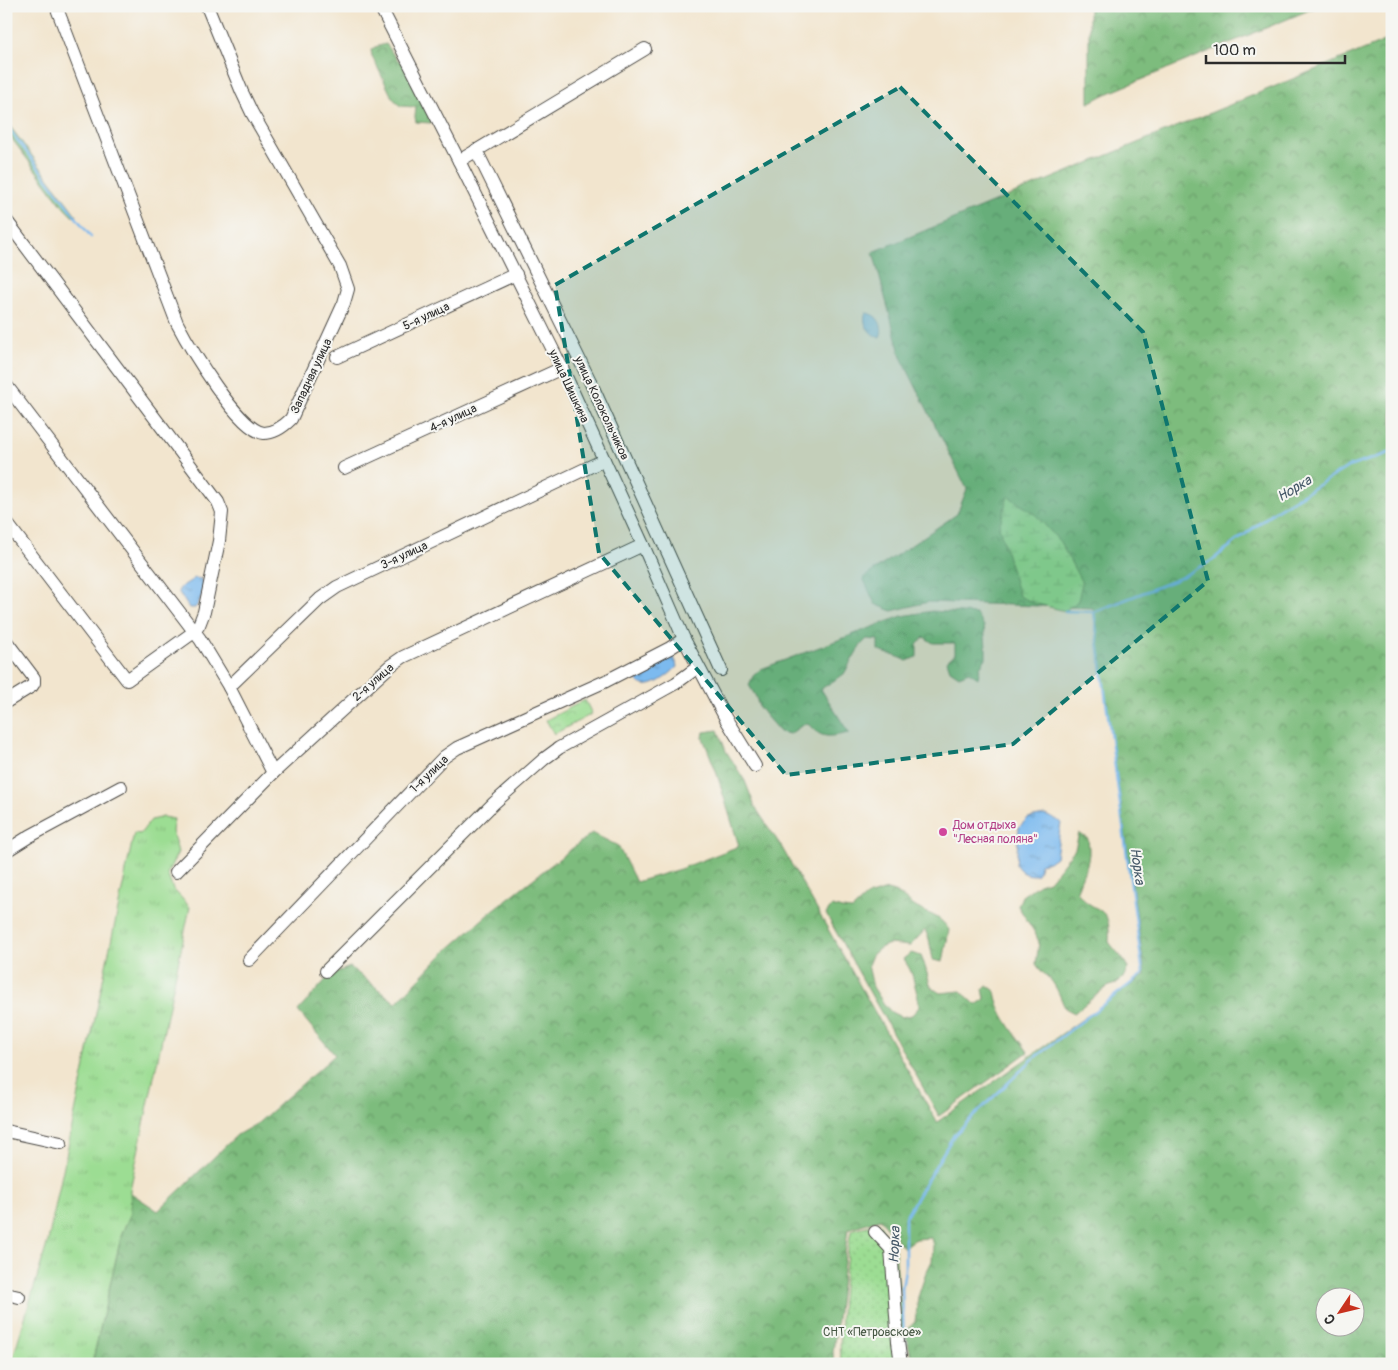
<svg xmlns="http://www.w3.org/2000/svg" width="1398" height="1370" font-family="Pangolin,sans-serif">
	<defs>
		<pattern id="grass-tufts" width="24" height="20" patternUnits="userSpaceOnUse" patternTransform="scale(1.25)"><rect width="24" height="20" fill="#9cdd93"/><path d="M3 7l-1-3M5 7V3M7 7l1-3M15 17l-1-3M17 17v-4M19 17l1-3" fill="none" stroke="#87be7f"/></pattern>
		<pattern id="forest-crowns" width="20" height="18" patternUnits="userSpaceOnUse" patternTransform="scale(1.25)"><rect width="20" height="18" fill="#7dbc7d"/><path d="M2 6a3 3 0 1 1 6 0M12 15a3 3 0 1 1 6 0" fill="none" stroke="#679967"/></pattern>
		<pattern id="wetland-marsh" width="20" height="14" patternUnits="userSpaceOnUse" patternTransform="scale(1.25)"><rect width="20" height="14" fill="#9cdd93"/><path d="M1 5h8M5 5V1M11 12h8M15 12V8" fill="none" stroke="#87be7f"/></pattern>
		<pattern id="park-crowns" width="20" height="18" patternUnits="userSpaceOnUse" patternTransform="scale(1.25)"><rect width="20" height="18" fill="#9cdd93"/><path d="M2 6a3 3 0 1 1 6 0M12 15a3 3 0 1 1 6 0" fill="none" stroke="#87be7f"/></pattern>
		<pattern id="garden-dots" width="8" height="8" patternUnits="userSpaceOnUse" patternTransform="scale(1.25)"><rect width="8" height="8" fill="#9cdd93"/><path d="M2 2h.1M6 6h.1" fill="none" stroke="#87be7f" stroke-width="1.8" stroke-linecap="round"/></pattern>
		<pattern id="water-ripples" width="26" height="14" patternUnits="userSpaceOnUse" patternTransform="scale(1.25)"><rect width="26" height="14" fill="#7bbaef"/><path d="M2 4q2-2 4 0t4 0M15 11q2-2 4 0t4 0" fill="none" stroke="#6597c2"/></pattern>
	</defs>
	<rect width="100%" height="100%" fill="#f6f6f2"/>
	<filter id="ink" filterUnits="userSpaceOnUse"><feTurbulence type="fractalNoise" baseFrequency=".02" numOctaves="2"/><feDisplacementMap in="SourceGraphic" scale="10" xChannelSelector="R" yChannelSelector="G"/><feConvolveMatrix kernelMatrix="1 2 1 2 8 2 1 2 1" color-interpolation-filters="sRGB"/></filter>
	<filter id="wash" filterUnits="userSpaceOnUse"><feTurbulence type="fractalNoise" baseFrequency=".0096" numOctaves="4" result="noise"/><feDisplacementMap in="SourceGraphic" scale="20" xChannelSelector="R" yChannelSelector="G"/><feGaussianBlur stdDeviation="1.12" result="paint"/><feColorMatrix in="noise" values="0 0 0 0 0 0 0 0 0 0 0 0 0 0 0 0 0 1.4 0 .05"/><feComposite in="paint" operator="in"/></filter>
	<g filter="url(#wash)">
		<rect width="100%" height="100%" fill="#f2e5ce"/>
		<polygon fill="url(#grass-tufts)" stroke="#64845f" points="163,817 174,819 172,831 178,852 167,874 173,889 190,907 130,1190 131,1213 122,1233 92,1364 11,1364 48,1241 134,833 140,834 151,820"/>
		<g fill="url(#forest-crowns)" stroke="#547454" fill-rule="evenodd">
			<polygon points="1089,6 1319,6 1104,95 1089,103"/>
			<path d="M 1392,38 L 1392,1364 L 915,1364 L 910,1351 L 905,1331 L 915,1322 L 918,1297 L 926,1273 L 932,1261 L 933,1246 L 931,1238 L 915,1239 L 904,1248 L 880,1219 L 848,1229 L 833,1352 L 834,1364 L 92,1364 L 122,1233 L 131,1213 L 131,1193 L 158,1211 L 237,1135 L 258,1123 L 335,1055 L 298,1011 L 330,975 L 350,967 L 396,1003 L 445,952 L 492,911 L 592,833 L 618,846 L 636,882 L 680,869 L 739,846 L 716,771 L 703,738 L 704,732 L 718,730 L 726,751 L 745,781 L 755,807 L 781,846 L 937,1122 L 1145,975 L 1093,608 L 928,602 L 892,611 L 875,604 L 863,578 L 957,514 L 967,489 L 901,357 L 873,252 ZM 1326,1298 L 1356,1298 L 1356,1328 L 1326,1328 Z"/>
			<path d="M 386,44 C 392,51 394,59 403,63 L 432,118 L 431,123 L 416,122 L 415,117 L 416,107 L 400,106 L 392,97 L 372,56 L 371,50 L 375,47 Z"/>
			<polygon points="6,121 77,216 76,217 72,216 65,209 6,131"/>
			<path d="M 932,611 L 976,614 L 984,626 L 986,647 L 986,658 L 980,667 L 978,678 L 969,672 L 959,676 L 950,670 L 947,661 L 955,654 L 955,643 L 933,643 L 924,637 L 917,645 L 917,657 L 907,661 C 897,655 888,655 878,650 L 878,640 L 867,639 L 860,646 L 844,674 L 821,689 L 849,733 C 827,737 823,740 807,723 L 798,728 L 790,734 L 780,732 L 766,716 L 759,707 L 756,697 L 749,685 L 753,676 L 761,669 L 902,616 Z"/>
			<path d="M 1079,833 L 1088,839 C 1092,865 1083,869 1077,891 C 1092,916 1112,900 1109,942 C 1116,952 1123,957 1128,968 L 1123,978 L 1115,984 L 1105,988 L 1074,1013 L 1065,1008 C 1061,999 1057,987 1050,979 C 1044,974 1040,970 1036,964 L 1039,942 L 1035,933 L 1018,906 L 1022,896 L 1039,884 L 1049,881 L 1075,849 Z"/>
			<path d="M 887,890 C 901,893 903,898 914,906 C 928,915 939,914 949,930 L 943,962 L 933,960 L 929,939 L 925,930 L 910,946 L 889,944 L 880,948 L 872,955 L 868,965 L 873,987 L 884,1004 L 891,1012 L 901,1017 L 912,1015 L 919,1007 C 919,999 917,993 915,986 C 912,974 911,969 903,959 L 911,953 L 921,956 C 926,966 927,976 931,987 L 940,993 L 961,991 L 976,1005 L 985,999 L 983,989 L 987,985 L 995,991 C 998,1014 1015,1033 1028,1052 L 939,1116 L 826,914 L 832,906 L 842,909 L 852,910 L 867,896 Z"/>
		</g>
		<polygon fill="url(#wetland-marsh)" stroke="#64845f" points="1008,496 1036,515 1060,542 1082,583 1078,601 1065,611 1034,603 1019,596 999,527"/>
		<polygon fill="url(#park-crowns)" stroke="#64845f" points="585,700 592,714 554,734 546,720"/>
		<path fill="url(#garden-dots)" stroke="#64845f" d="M 879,1223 L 895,1250 L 905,1354 L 908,1364 L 841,1364 C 838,1319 844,1274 851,1230 Z"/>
		<g fill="url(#water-ripples)" stroke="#53728d">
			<path d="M 866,313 C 878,314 885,327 880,338 C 870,335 861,323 866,313 Z"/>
			<path d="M 195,578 L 201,579 L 204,583 C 203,592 201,601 195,608 L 189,608 L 178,591 L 181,587 Z"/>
			<path d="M 667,654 L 673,655 L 676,662 L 677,667 C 666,678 641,698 634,674 L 636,671 Z"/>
			<path d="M 1045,815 L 1061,822 L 1056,857 L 1049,862 L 1040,864 L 1039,871 L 1036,875 C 1025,875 1022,873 1016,865 L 1019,827 L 1028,818 Z"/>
		</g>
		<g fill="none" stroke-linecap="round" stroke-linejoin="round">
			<g stroke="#7bbaef" stroke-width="2.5">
				<polyline points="6,125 91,237"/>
				<polyline points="1065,611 1093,612"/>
				<polyline points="908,1364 904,1340 902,1288 905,1270 905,1217 954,1135 1034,1058 1143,974 1094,612 1178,579 1211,561 1275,511 1348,467 1392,452"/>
			</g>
		</g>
	</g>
	<g filter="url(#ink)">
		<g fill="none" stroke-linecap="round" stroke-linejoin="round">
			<g stroke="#494743" stroke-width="14">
				<g id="minor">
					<path d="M 56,6 L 177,323 C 189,346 239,431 264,433 C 275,433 284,426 291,419 L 344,303 L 348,289 L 340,266 L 252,113 L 242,92 L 207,6"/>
					<polyline points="380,6 459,161 562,368 643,545 684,639 726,719 755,766"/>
					<polyline points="476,150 590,381 721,670"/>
					<polyline points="459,161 645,49"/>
					<polyline points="6,220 218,502 222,512 219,541 204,612 199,625 194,632 127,680 6,522"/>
					<polyline points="337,357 516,274"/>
					<polyline points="6,385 200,639 229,687 273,773"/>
					<polyline points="344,468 562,368"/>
					<polyline points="6,641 34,678 34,683 32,686 6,702"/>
					<polyline points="229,687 320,599 337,587 604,460"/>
					<polyline points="6,851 30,836 121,787"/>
					<polyline points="176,872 273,773 390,666 403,657 643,545"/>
					<polyline points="249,960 444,757 457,748 606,681 670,648 684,639"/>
					<polyline points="326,971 494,803 544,759 559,748 676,683 698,667"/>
					<polyline points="6,1131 61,1143"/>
					<polyline points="875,1232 891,1249 898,1342 901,1364"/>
					<polyline points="6,1294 19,1297"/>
				</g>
			</g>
			<use href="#minor" stroke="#fff" stroke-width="12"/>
		</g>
	</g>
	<path fill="#0f766e" fill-opacity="0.2" stroke="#0f766e" stroke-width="4" stroke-dasharray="10 6" stroke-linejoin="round" d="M 900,87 L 1143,332 L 1208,581 L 1013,744 L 786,775 L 599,553 L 555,285 Z"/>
	<circle fill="#d1479c" stroke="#f6f6f2" stroke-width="2" cx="943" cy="832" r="5"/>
	<g text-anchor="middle" stroke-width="4" stroke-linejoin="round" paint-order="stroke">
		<g font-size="12" fill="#2b2b2b" stroke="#f6f6f2">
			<text transform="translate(426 316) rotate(-25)" y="4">5-я улица</text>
			<text transform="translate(311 376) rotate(-65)" y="4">Западная улица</text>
			<text transform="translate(569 386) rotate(65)" y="4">улица Шишкина</text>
			<text transform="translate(602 408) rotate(65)" y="4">улица Колокольчиков</text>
			<text transform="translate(453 418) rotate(-25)" y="4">4-я улица</text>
			<text transform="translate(404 555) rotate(-25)" y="4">3-я улица</text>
			<text transform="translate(373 682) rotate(-41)" y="4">2-я улица</text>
			<text transform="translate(429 774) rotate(-44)" y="4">1-я улица</text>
		</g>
		<g font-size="12" fill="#b23c85" stroke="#f6f6f2" text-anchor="start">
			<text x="953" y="829">Дом отдыха<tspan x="953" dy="14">"Лесная поляна"</tspan></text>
		</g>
		<g font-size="12" fill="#475845" stroke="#f6f6f2">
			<text x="872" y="1336">СНТ «Петровское»</text>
		</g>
		<g font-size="14" font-style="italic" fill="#435666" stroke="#f6f6f2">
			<text transform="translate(1294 488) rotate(-31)" y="5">Норка</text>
			<text transform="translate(1138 866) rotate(82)" y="5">Норка</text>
			<text transform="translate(894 1245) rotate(-88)" y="5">Норка</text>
		</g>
	</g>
	<rect width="1398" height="1370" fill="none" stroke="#f6f6f2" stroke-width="25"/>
	<g transform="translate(1340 1312) rotate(235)"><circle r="24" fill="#f6f6f2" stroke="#a5a5a2"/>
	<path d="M0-4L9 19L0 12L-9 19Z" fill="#c8321e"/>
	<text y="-8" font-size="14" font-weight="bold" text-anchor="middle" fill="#2b2b2b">С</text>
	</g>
	<path d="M1206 55v8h139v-8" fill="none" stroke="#2b2b2b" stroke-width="2.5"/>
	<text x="1213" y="55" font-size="15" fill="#2b2b2b" stroke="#f6f6f2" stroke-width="4" paint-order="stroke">100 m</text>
</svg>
